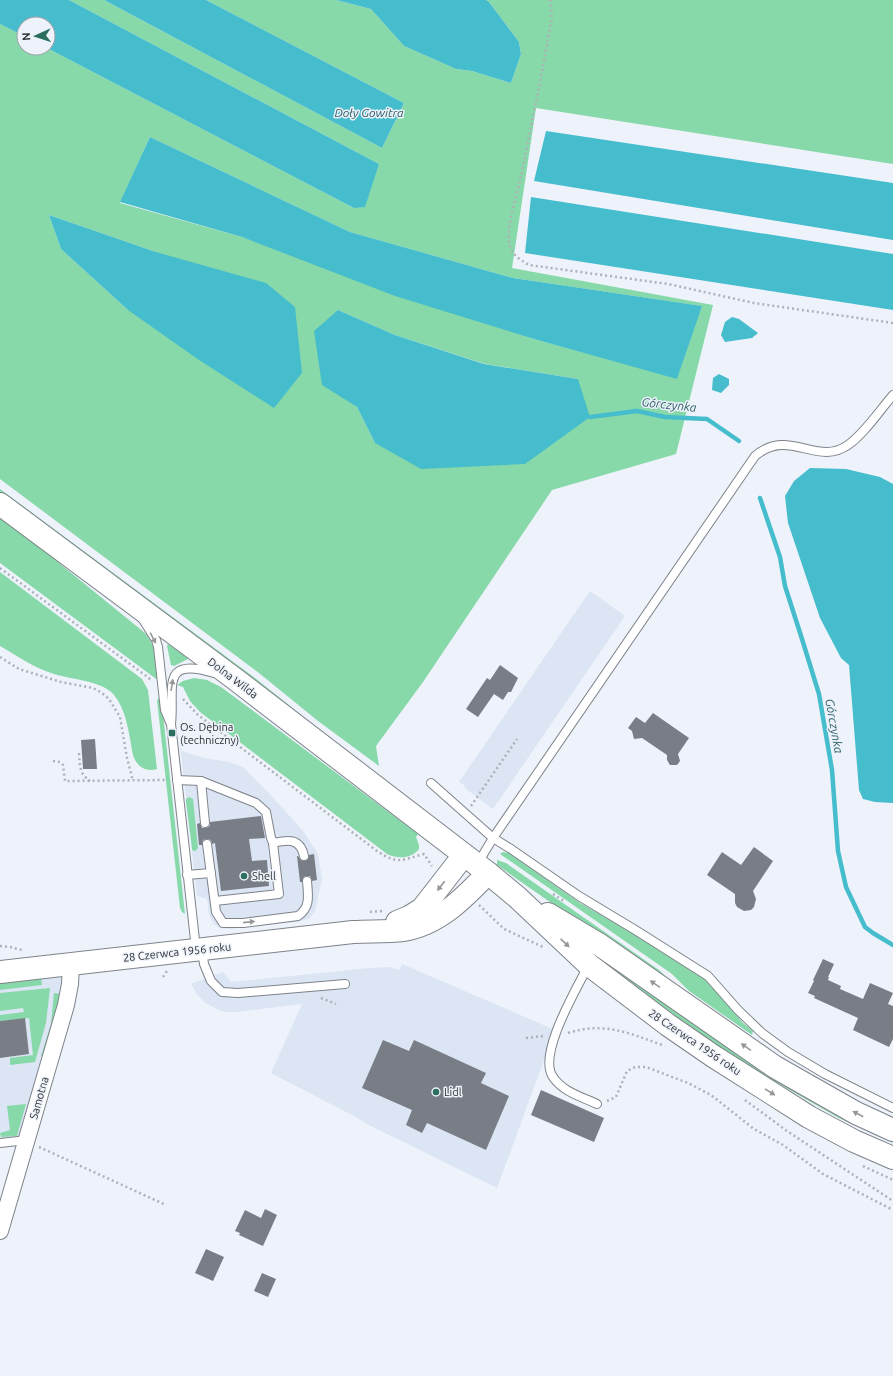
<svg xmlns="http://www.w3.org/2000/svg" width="893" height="1376" font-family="Ubuntu,sans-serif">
	<rect width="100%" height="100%" fill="#edf2fb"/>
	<g fill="#dbe5f4">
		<polygon points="590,591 625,616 493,809 466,789 464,785 459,782"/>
		<polygon points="180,744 182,751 204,758 229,762 243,767 277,802 303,831 318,854 322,879 315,911 309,919 296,922 229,929 221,928 213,923 209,914 207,899 197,896"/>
		<polygon points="71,964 27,1140 0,1143 0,972"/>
		<polygon points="402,964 555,1030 497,1188 371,1126 354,1116 271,1073 302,1004 236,1012 226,1012 219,1010 204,1002 197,994 191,984 223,972 231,982 370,968 390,967 399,970"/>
	</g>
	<g fill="#88d9a9" fill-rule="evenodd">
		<path d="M 69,0 L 104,0 L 382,148 L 404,103 L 206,0 L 336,0 L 371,9 L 404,46 L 456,69 L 472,71 L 511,83 L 521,54 L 519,42 L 489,2 L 486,0 L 893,0 L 893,164 L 536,108 L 512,268 L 713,305 L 676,454 L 552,490 L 423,682 L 376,746 L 379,766 L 318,721 L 259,673 L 0,479 L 0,24 L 24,36 L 24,48 L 47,48 L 354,208 L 379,164 ZM 150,137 L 350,232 L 513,278 L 701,306 L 677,378 L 534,339 L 242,237 L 120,203 ZM 49,215 L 156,252 L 128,310 L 61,249 ZM 338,310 L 395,335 L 485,364 L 578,379 L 375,443 L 357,407 Z"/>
		<polygon points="0,489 255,678 315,726 313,728 0,495"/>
		<path d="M 0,515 L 145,633 C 157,647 157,664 159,681 L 0,563 Z"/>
		<path d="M 0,572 L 142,679 L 148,690 L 157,769 C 150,771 143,770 138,764 C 133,759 132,751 131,744 C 128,728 125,708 114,695 C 102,680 70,680 51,673 C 33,667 17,656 0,646 Z"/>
		<polygon points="168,644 188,658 188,659 174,666 171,665 167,646"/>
		<path d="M 194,678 L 207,680 L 221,687 L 418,834 L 416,837 L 419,845 L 419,849 C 411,859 398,859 387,854 L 200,712 L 190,701 L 183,687 L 177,685 L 183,681 Z"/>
		<polygon points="161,696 185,914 182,912 180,908 157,700"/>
		<polygon points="189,797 193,799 198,848 195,851 192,850 192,848 186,802 186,799"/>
		<polygon points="503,852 509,853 580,903 624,928 700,975 720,994 743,1023 753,1031 752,1035 689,991 672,974 500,854"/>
		<polygon points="497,860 506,863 659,970 674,984 570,916 497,865"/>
		<polygon points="560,930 893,1139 893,1143 839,1118 714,1047"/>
		<polygon points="41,976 42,985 0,990 0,980"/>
		<polygon points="50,988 46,1023 35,1062 10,1065 10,1058 33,1055 29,1018 0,1021 0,1015 24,1012 23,1008 0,1011 0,993"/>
		<polygon points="54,993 61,994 44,1057 41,1056 51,1024"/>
		<polygon points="26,1104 17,1136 1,1137 0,1133 10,1130 7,1106"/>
	</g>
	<g fill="#46bdcd">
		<polygon points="0,0 69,0 379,164 365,207 354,208 47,48 48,48 48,24 24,24 24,36 0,24"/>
		<polygon points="104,0 206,0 404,103 382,148"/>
		<polygon points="336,0 486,0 489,2 519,42 521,54 511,83 472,71 456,69 404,46 371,9"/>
		<polygon points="546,131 893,183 893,240 534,181"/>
		<polygon points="150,137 350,232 513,278 702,306 677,379 534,339 395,296 242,237 120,202"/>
		<polygon points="531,197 893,254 893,310 525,253"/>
		<polygon points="49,215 156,252 266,283 295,307 302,373 274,408 199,360 128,310 61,249"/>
		<polygon points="338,310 395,335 484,364 578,379 590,417 525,464 421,469 375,443 357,407 322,385 314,331"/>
		<polygon points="732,317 739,319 758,333 752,338 725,342 721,335 725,322"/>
		<polygon points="719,374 729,379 729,385 721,393 712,390 713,378"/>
		<polygon points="810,468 846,469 880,477 893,484 893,803 875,802 863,799 859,790 849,665 841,658 820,618 788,523 785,496 794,481"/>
	</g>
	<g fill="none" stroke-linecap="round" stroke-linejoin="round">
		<g stroke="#46bdcd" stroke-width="4.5">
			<polyline points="590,417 637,411 665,417 707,419 739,441"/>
			<polyline points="760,498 780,557 785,586 802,639 819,694 832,770 838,851 846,887 865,927 873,933 893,945"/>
		</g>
	</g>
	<g fill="#797e86">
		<polygon points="500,665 518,678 511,692 508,692 503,700 494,694 478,717 466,709 487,678 490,680"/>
		<polygon points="653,713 689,738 678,754 680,761 677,765 670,765 667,760 667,755 642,738 634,739 632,731 628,728 636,717 645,723"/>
		<polygon points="95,739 97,769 83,769 81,740"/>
		<polygon points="261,816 265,838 249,839 252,861 267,860 269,886 221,891 215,843 212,844 211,840 207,839 203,840 202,845 199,845 197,824 200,823 202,828 206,828 210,826 210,822"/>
		<polygon points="754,847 773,861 753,891 756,899 754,907 751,910 744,911 737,907 735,903 735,894 707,875 722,852 741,865"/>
		<polygon points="314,854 317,880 312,881 310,876 306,876 304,877 302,882 300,882 297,856 298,856 301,860 305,861 308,859 309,855"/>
		<polygon points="823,959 834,964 828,977 829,977 828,980 841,986 840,989 863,999 870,983 893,993 888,1004 893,1006 893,1039 889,1047 853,1030 858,1018 814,998 815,996 808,993 814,981 813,980"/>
		<polygon points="25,1018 29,1054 0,1058 0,1021"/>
		<polygon points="383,1040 409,1051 414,1040 486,1073 481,1083 509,1096 486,1150 427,1123 422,1133 406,1125 412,1110 362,1088"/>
		<polygon points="541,1090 604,1118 594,1142 531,1115"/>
		<polygon points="265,1209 277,1215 263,1246 239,1235 240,1233 235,1231 245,1210 261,1218"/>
		<polygon points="206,1249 224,1257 213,1281 195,1273"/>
		<polygon points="262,1273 276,1279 268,1297 254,1291"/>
	</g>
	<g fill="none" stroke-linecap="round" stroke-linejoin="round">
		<g stroke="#7e838a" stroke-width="10">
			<g id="lane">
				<polyline points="142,618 156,640 158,647 165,710 170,722"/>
				<path d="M 177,780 L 201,781 L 256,803 L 266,812 L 271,838 L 273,843 C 287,840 300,837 304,856"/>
				<polyline points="201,781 205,823"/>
				<path d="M 431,783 L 493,838 L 755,456 C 789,427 817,467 848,445 C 864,434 880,410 893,395"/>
				<path d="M 207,844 L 216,912 L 223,923 L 243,923 L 298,916 C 311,907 308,895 307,881"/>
				<polyline points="478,863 493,838 511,849 579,896 637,931 708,976 738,1010 762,1033 788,1052 825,1074 893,1108"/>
				<polyline points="187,875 211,873"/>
				<polyline points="215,901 279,894 273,843"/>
				<path d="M 196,949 L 171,724 C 175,689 159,656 214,673"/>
				<polyline points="202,950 204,964 211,981 222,992 238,993 345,984"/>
				<path d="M 588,966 C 577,988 537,1055 553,1077 C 563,1092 582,1097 597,1104"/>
				<polyline points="0,1143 27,1140"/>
			</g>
		</g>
		<g stroke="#7e838a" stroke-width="18">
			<polyline id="street" points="0,1231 66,1005 70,984 71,964"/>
		</g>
		<g stroke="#7e838a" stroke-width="24">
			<g id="secondary">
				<polyline points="0,504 235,679 488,873 517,897 589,965 668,1025 713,1056 809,1117 854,1141 893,1158"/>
				<polyline points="548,914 600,945 775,1067 856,1113 893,1130"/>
				<polyline points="397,922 409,917 422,909 464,855"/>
				<path d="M 0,972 L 353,932 C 369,931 387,932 403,930 C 438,925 464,898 488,873"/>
			</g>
		</g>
		<g stroke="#adb1b8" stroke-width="2.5" stroke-dasharray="2 3" stroke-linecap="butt">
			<path d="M 550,0 L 552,18 C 542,73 531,127 520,181 C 516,198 507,224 509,241 C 510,254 519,259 529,265 L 668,284 L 754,303 L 893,323"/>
			<polyline points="0,568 149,678 150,680"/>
			<polyline points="0,657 19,669 61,682 93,688 102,693 109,699 120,717 127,758 133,781"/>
			<path d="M 183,699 L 198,715 L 377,851 C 398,865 401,860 424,854 L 432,866"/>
			<path d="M 79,753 C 80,766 79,773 90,781"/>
			<polyline points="53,761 60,762 63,765 65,781 166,780"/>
			<polyline points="471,806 517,739"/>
			<polyline points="553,894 564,901"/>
			<polyline points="479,905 504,929 543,947"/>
			<polyline points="370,912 383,911"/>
			<polyline points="0,946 10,947 22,950"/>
			<polyline points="163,977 167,971"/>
			<polyline points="321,998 336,1004"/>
			<path d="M 568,1033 C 605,1021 631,1034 665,1046"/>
			<polyline points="526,1038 543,1036"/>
			<polyline points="745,1100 787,1131 893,1201"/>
			<polyline points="607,1101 616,1097 627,1071 635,1067 646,1067 688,1083 711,1095 754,1129 783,1145 823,1174 893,1210"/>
			<polyline points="39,1147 166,1205"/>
			<polyline points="863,1166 893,1180"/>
		</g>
		<use href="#lane" stroke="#fff" stroke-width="8"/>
		<use href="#street" stroke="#fff" stroke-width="16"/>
		<use href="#secondary" stroke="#fff" stroke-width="22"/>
	</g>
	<defs><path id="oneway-solid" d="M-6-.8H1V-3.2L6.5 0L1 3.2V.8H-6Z"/></defs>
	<g fill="#969798">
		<use href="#oneway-solid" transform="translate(153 638) rotate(62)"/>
		<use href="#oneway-solid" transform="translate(172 685) rotate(-81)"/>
		<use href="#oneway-solid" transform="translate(441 886) rotate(128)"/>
		<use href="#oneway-solid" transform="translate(249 922) rotate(-6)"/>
		<use href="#oneway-solid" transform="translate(565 943) rotate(43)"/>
		<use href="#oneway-solid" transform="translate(655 984) rotate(-145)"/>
		<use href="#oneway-solid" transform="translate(746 1047) rotate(-146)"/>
		<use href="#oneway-solid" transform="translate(770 1092) rotate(32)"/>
		<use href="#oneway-solid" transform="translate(858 1114) rotate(-152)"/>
	</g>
	<g fill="#2b6e5f" stroke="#edf2fb" stroke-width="1.5">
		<rect x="168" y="729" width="8" height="8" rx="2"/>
		<circle cx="244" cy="876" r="4"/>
		<circle cx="436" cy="1092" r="4"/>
	</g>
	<g text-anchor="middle" stroke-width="3" stroke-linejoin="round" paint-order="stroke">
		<g font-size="11" fill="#2d2f32" stroke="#edf2fb">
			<text transform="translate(233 678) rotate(37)" y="4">Dolna Wilda</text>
			<text transform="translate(177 952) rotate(-6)" y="4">28 Czerwca 1956 roku</text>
			<text transform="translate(695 1042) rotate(34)" y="4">28 Czerwca 1956 roku</text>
			<text transform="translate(39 1098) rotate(-74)" y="4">Samotna</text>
		</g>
		<g font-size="11" fill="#2d2f32" stroke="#edf2fb" text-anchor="start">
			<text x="180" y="731">Os. Dębina<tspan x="180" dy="13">(techniczny)</tspan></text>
			<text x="252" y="880">Shell</text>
			<text x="444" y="1096">Lidl</text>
		</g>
		<g font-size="12" font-style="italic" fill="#2c5d65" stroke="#edf2fb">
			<text x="369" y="117">Doły Gowitra</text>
			<text transform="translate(669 405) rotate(6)" y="4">Górczynka</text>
			<text transform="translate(834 726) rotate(80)" y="4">Górczynka</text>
		</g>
	</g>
	<g transform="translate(36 36) rotate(267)"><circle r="19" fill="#edf2fb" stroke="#a0a4ab"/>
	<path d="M0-3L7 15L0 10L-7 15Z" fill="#2b6e5f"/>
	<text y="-6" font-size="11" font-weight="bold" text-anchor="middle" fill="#2d2f32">N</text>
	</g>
</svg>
